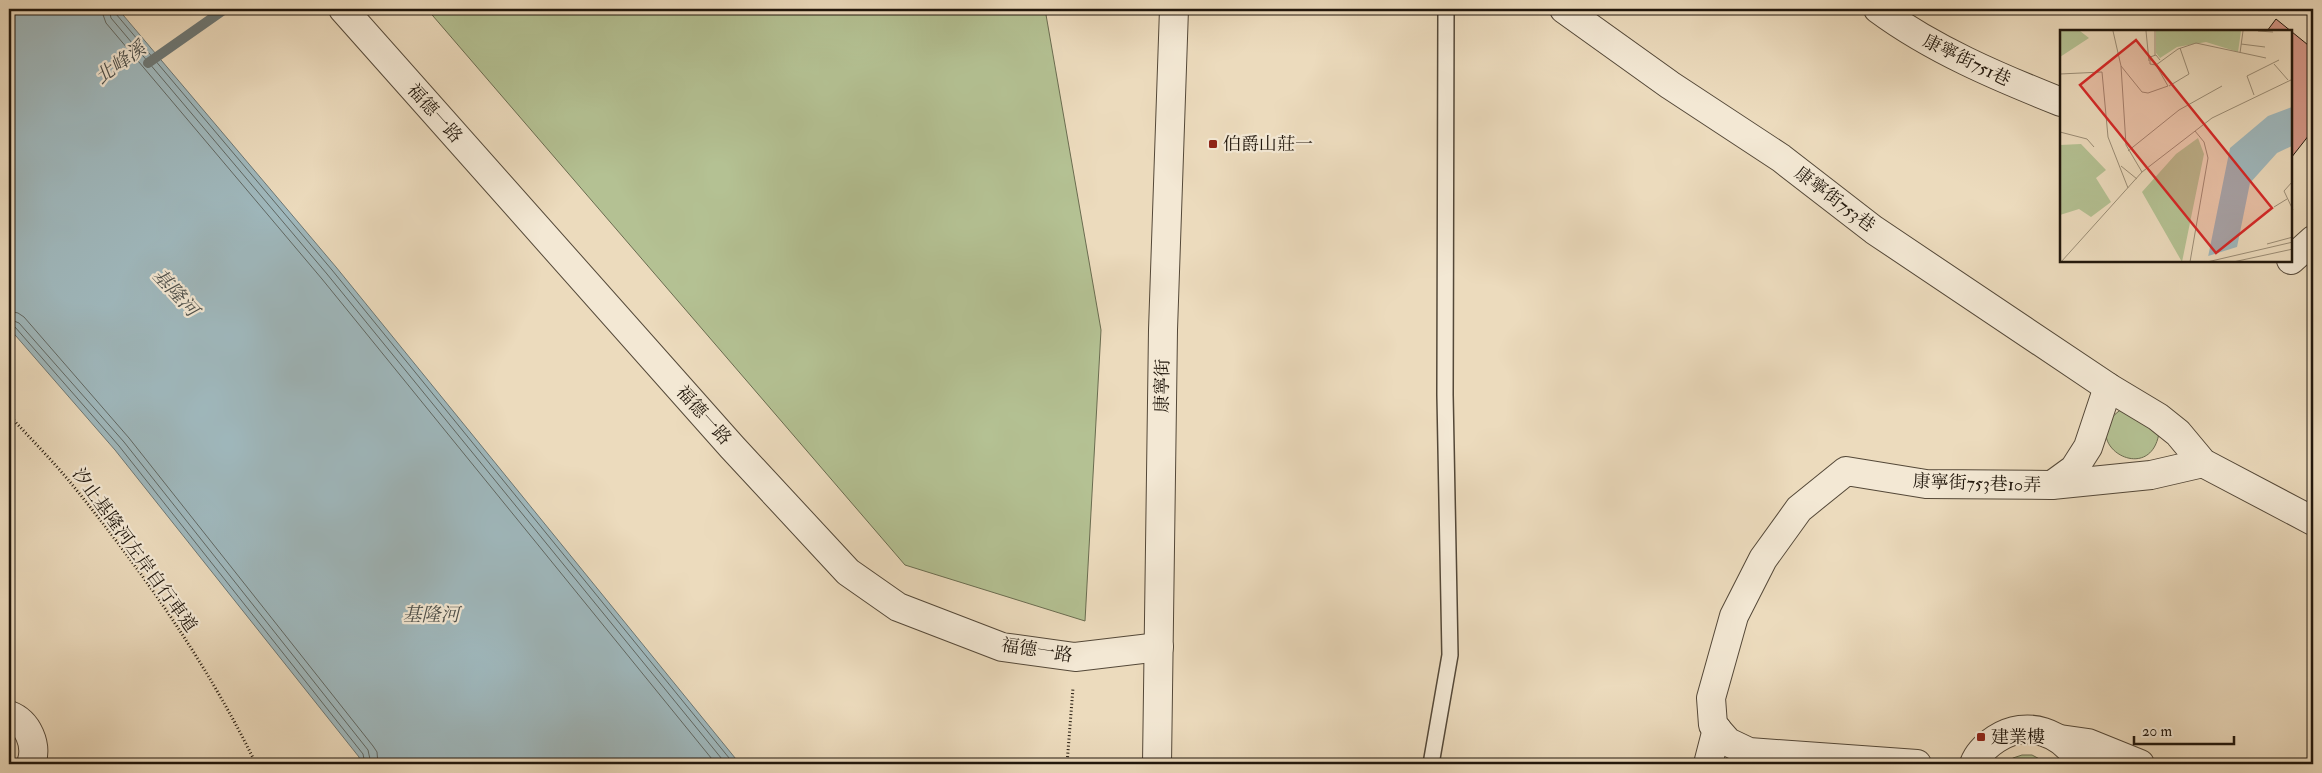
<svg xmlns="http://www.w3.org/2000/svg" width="2322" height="773" font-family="'IM FELL Double Pica','Noto Serif TC',serif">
	<rect width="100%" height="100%" fill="#ecdbbd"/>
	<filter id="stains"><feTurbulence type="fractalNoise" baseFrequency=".004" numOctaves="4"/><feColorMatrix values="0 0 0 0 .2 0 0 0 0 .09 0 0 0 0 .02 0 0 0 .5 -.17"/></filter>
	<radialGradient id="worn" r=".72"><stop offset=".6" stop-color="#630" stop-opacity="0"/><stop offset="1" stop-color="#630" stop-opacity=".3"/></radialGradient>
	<g fill="#b4c193" stroke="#6a6c50">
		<polygon points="427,9 1045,9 1101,330 1085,621 905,565"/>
		<path d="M 2122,409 L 2159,433 C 2150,489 2073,441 2122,409 Z"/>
		<polygon points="2022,755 2032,755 2049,764 2004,764 2013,758"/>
	</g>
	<polygon fill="#9fb8bd" stroke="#6d7876" points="9,9 118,9 336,267 740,764 360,764 359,757 115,450 9,328"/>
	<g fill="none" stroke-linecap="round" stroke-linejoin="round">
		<g stroke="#606864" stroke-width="1">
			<polyline points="101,9 106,23 322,279 716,764"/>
			<polyline points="109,9 111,18 327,274 726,764"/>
			<polyline points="115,9 116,14 332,270 734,764"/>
			<polyline points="9,311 18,313 24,317 129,438 373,746 377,752 378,764"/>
			<polyline points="9,319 19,323 124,442 368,750 371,764"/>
			<polyline points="9,325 15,327 119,446 363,754 365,764"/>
		</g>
		<polyline stroke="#6d7876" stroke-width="10" points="148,63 225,9"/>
	</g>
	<polygon fill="#d69889" stroke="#21170c" points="2276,19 2313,49 2313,130 2291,158 2291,31 2267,31"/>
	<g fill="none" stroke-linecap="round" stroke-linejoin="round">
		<g stroke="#544838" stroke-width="18">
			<polyline id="service" points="1431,764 1450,655 1445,395 1446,9"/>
		</g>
		<g stroke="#544838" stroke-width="30">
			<g id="minor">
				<polyline points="1564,9 1670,85 1781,158 1874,230 2108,387 2158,417 2178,433 2203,463 2313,521"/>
				<path d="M 1878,9 C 1932,49 1998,77 2061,102"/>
				<polyline points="2291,260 2313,240"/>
				<polyline points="2052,485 2074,469 2088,447 2108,387"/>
				<path d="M 9,715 C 28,722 38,745 31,764"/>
				<polyline points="2060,739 2088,743 2140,764"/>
				<polyline points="1708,764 1717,729"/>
				<polyline points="1917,764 1749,752 1728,742 1713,725 1711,698 1734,616 1763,559 1799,509 1846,471 1926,484 2052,485 2151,475 2203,463"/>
				<path d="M 1974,764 C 1978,753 1987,745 1996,739 C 2027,719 2064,732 2080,764"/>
			</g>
		</g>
		<g stroke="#544838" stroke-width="30">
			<g id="tertiary">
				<polyline points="343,9 732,447 848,572 898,607 1002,647 1075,657 1159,647"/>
				<polyline points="1157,764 1163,330 1174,9"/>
			</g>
		</g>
		<g stroke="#21170c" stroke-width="3" stroke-dasharray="1 2.5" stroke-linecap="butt">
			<path d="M 9,415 C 29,437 51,459 70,482 C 141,569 207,663 256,764"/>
			<polyline points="1067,764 1073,688"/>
		</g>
		<use href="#service" stroke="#f3e8d4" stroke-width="15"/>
		<use href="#minor" stroke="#f3e8d4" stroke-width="28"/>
		<use href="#tertiary" stroke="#f3e8d4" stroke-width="28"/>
	</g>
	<g fill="#8f2418" stroke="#f3e8d4" stroke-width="2">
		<rect x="1208" y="139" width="10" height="10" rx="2.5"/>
		<rect x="1976" y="732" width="10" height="10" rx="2.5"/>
	</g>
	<g text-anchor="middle" stroke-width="4.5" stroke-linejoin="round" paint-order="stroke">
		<g font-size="18" fill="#21170c" stroke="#f3e8d4">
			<text transform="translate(1967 60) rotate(26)" y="6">康寧街751巷</text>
			<text transform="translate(435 113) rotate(48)" y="6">福德一路</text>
			<text transform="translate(1835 199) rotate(37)" y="6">康寧街753巷</text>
			<text transform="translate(1162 386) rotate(-89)" y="6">康寧街</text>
			<text transform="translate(704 415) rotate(48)" y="6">福德一路</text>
			<text transform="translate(1977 483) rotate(2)" y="6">康寧街753巷10弄</text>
			<text transform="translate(135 550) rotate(54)" y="6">汐止基隆河左岸自行車道</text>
			<text transform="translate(1037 650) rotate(9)" y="6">福德一路</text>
		</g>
		<g font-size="18" fill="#21170c" stroke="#f3e8d4" text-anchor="start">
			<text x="1223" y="150">伯爵山莊一</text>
			<text x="1991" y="743">建業樓</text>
		</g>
		<g font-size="19" font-style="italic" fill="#4d4f4a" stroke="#f3e8d4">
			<text transform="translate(120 62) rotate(-36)" y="7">北峰溪</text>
			<text transform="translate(176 292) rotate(47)" y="7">基隆河</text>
			<text x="431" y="621">基隆河</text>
		</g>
	</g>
	<g transform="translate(2060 30)">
		<rect width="232" height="232" fill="#ecdbbd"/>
		<path d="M 0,1 L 20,1 L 29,8 L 0,27 ZM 96,1 L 181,1 L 178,22 L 146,12 L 117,17 L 100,28 L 96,23 ZM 138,108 L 144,124 L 122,232 L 82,162 L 116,124 ZM 21,114 L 46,140 L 36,148 L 51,172 L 31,187 L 19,179 L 0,185 L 0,115 Z" fill="#b4c193"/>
		<path d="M 232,77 L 232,116 L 217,123 L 190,153 L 174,232 L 147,232 L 170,118 L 208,86 Z" fill="#9fb8bd"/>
		<path d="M 180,216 L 177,232 L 144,232 L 145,227 Z" fill="#ecdbbd"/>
		<path fill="none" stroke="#9b8d76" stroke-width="1" d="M 53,1 L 61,36 L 66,115 L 82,142M 86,1 L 89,31M 198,1 L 213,2M 181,14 L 205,17M 180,23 L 183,1M 95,25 L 95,1M 214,34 L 228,50M 96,35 L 118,19 L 136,13 L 206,28M 96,35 L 90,34 L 90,27 L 96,25 L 100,30M 61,36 L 82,62 L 88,63 L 108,56 L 96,35M 0,44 L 42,42 L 48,107 L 68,158M 109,56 L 129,44 L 120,18M 194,65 L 187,46 L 219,30M 0,102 L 27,109 L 34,117M 68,121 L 119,80 L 162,56M 61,136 L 77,149M 233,151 L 224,161 L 233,180M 214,177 L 227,169M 207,214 L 233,207M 1,232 L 82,142 L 152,88 L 233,49M 130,232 L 148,128 L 144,112 L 135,101M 147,232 L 233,212M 173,232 L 233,219"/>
		<path fill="#d62828" fill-opacity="0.15" stroke="#d62828" stroke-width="2.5" d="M 76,10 L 212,178 L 156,223 L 20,55 Z"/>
		<rect width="232" height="232" fill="none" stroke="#21170c" stroke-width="2.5"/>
	</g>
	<rect width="2322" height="773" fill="none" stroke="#ecdbbd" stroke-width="30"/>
	<rect x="10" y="10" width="2302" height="753" fill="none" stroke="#21170c" stroke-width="2.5"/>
	<rect x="15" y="15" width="2292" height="743" fill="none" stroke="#21170c"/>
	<path d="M2134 736v8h100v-8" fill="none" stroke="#21170c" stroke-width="2.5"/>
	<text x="2142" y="736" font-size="15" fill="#21170c" stroke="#f3e8d4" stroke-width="4" paint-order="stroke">20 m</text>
	<rect width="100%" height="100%" filter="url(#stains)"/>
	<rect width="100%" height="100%" fill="url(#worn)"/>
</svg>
